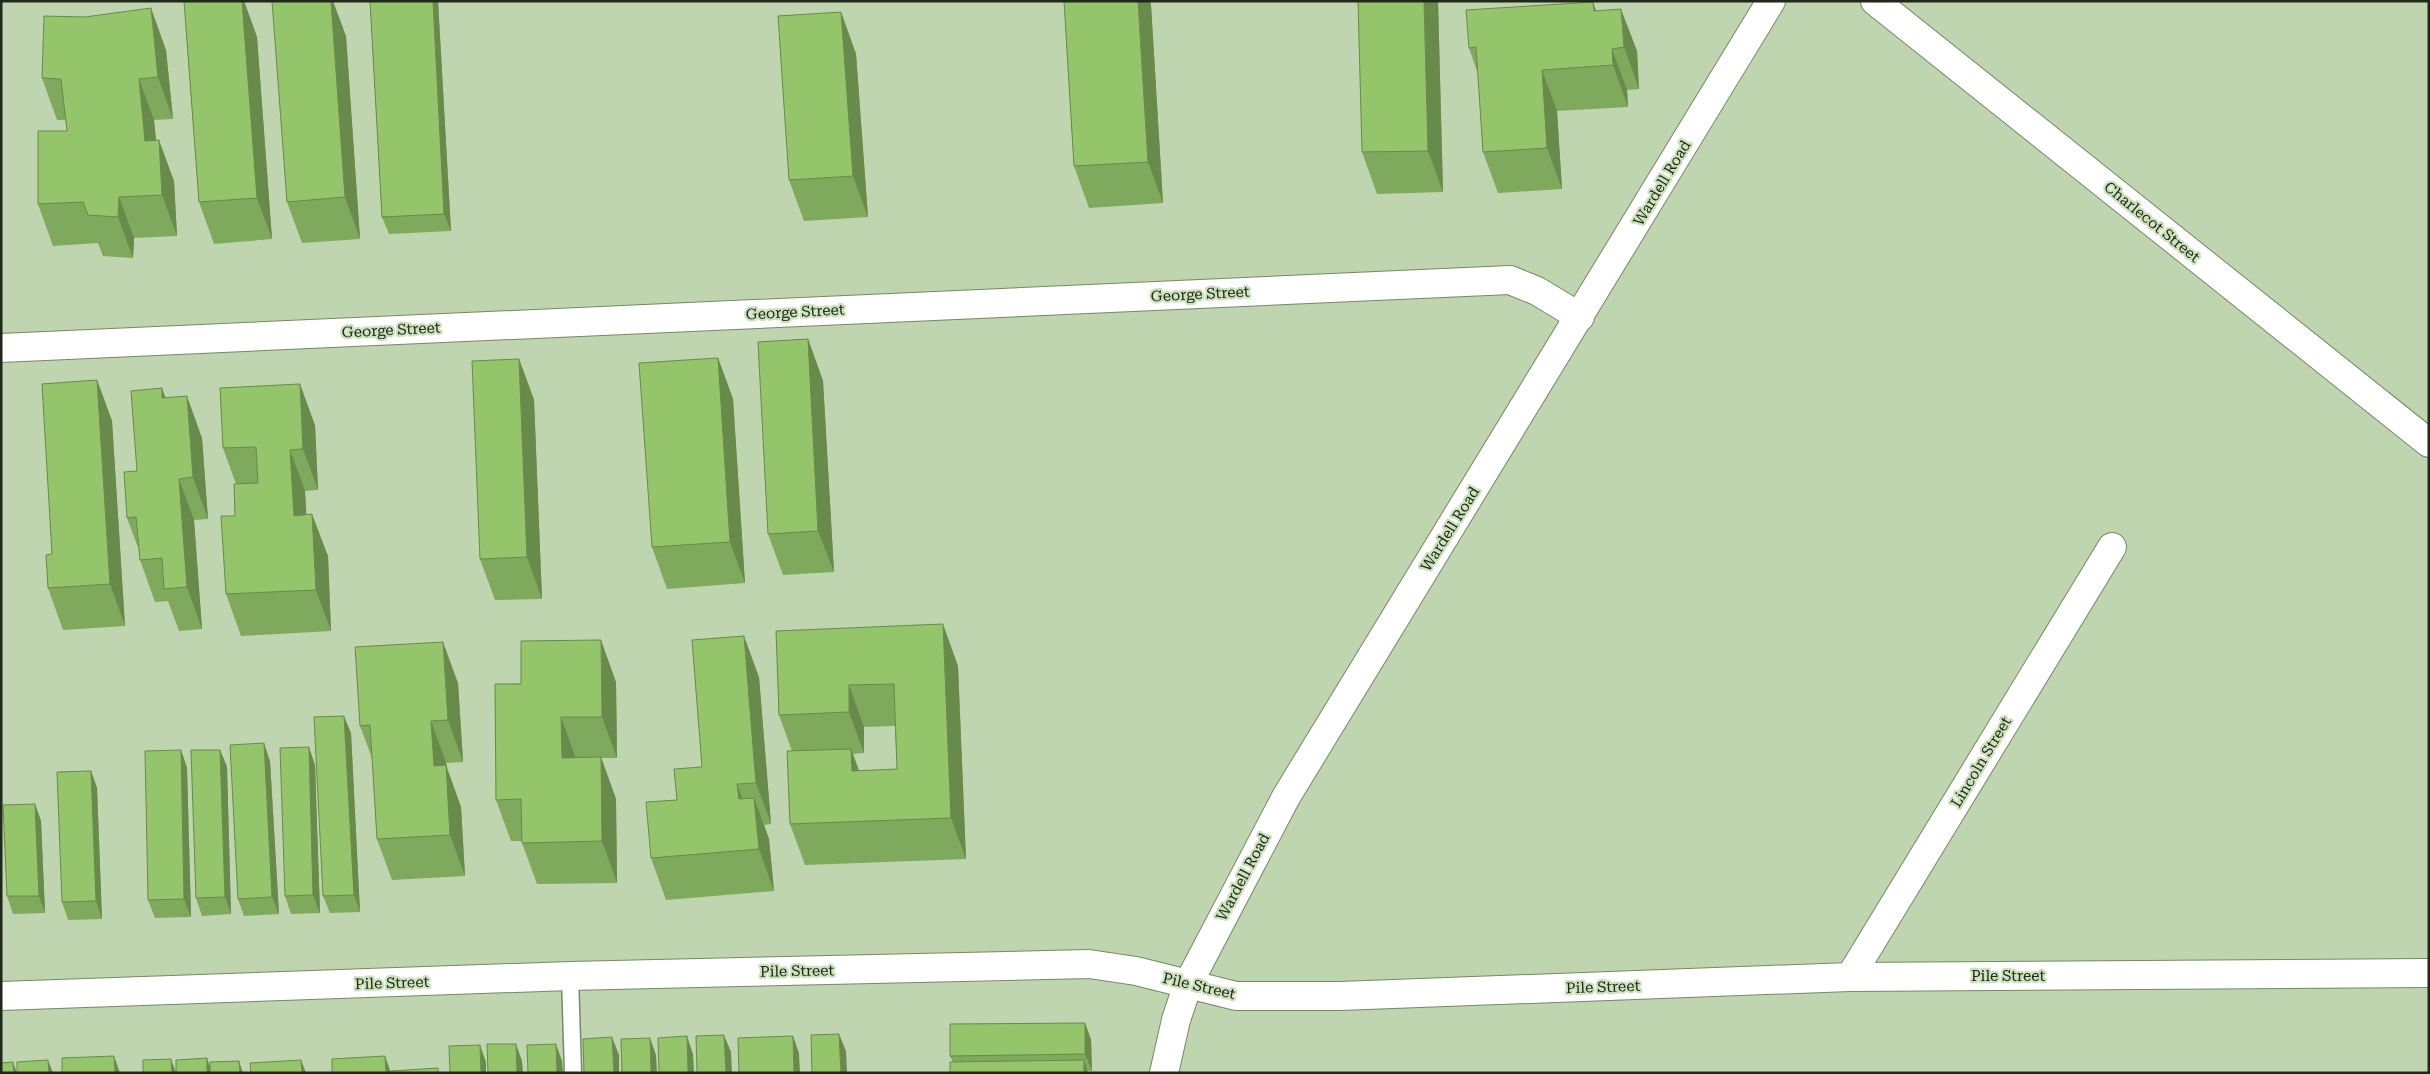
<svg xmlns="http://www.w3.org/2000/svg" width="2430" height="1074" font-family="'Roboto Serif',serif">
	<rect width="100%" height="100%" fill="#bfd5af"/>
	<g fill="none" stroke-linecap="round" stroke-linejoin="round">
		<g stroke="#758966" stroke-width="19">
			<polyline id="lane" points="570,976 573,1073"/>
		</g>
		<g stroke="#758966" stroke-width="30">
			<g id="street">
				<polyline points="1875,1 2429,443"/>
				<polyline points="1,348 1510,280 1537,291 1580,317"/>
				<polyline points="1850,977 2112,547"/>
				<polyline points="1,996 570,976 1089,964 1136,971 1236,996 1340,996 1850,977 2429,973"/>
			</g>
		</g>
		<g stroke="#758966" stroke-width="30">
			<polyline id="secondary" points="1164,1073 1176,1020 1188,984 1286,797 1771,1"/>
		</g>
		<use href="#lane" stroke="#fff" stroke-width="16"/>
		<use href="#street" stroke="#fff" stroke-width="28"/>
		<use href="#secondary" stroke="#fff" stroke-width="28"/>
	</g>
	<g fill="#7fa95c" fill-rule="evenodd">
		<polygon points="184,1 244,1 257,37 272,239 214,244 199,202"/>
		<polygon points="370,1 438,1 451,231 389,234 382,217"/>
		<polygon points="1064,1 1150,1 1151,5 1163,203 1089,208 1074,166"/>
		<polygon points="1438,1 1443,192 1377,194 1362,152"/>
		<polygon points="1597,11 1637,51 1639,89 1627,90 1628,107 1557,111 1562,189 1498,193 1483,152 1478,74 1469,48"/>
		<polygon points="841,12 856,54 868,217 804,221 789,180"/>
		<polygon points="346,36 360,239 302,243 287,202"/>
		<polygon points="166,50 173,119 154,120 156,140 174,181 177,236 134,238 133,258 103,256 98,243 53,246 38,204 67,131 66,120 57,120 42,78"/>
		<polygon points="808,339 823,381 834,572 783,575 768,534"/>
		<polygon points="718,358 733,399 745,583 667,589 652,547"/>
		<polygon points="519,359 534,400 542,599 495,600 480,559"/>
		<polygon points="97,380 112,421 125,626 63,630 48,588 52,554"/>
		<polygon points="165,398 202,438 208,519 194,520 202,629 179,631 168,601 155,602 140,560 139,550 127,518 137,471"/>
		<polygon points="315,425 318,490 305,491 306,515 328,556 331,631 241,636 226,594 235,516 236,484 223,448"/>
		<path d="M 776,631 L 958,666 L 966,859 L 805,865 L 790,824 L 792,751 L 779,715 ZM 895,726 L 897,769 L 859,771 L 853,754 L 864,753 L 864,727 Z"/>
		<polygon points="759,677 771,824 764,825 769,839 774,891 666,900 651,858 702,767"/>
		<polygon points="616,682 617,758 601,758 616,799 617,883 537,884 522,843 522,841 511,841 496,800 495,684"/>
		<polygon points="458,683 463,762 446,763 447,768 461,807 465,876 392,880 377,839 372,758 360,726"/>
		<polygon points="351,733 360,912 330,913 323,896"/>
		<polygon points="181,750 187,768 191,917 155,918 148,900"/>
		<polygon points="220,750 227,767 231,914 202,916 196,898"/>
		<polygon points="270,761 279,914 244,916 238,899"/>
		<polygon points="315,765 320,913 291,914 285,896"/>
		<polygon points="91,771 97,788 102,919 68,920 62,902"/>
		<polygon points="35,804 41,821 45,913 13,914 7,896"/>
		<polygon points="1085,1023 1091,1040 1092,1071 953,1062 950,1056"/>
	</g>
	<g fill="#688a4b">
		<polygon points="242,1 244,1 257,37 272,239 257,198"/>
		<polygon points="331,1 333,1 346,36 360,239 345,197"/>
		<polygon points="433,1 438,1 451,231 444,214"/>
		<polygon points="1138,1 1150,1 1151,5 1163,203 1148,162"/>
		<polygon points="1424,1 1438,1 1443,192 1428,151"/>
		<polygon points="1593,2 1608,43 1594,11"/>
		<polygon points="151,8 166,50 173,119 158,77"/>
		<polygon points="1621,9 1637,51 1639,89 1624,47"/>
		<polygon points="841,12 856,54 868,217 853,176"/>
		<polygon points="1612,49 1627,90 1628,107 1613,65"/>
		<polygon points="1542,70 1557,111 1562,189 1547,148"/>
		<polygon points="139,79 154,120 160,182 145,141"/>
		<polygon points="159,140 174,181 177,236 162,195"/>
		<polygon points="119,197 134,238 133,258 118,217"/>
		<polygon points="808,339 823,381 834,572 818,531"/>
		<polygon points="718,358 733,399 745,583 730,542"/>
		<polygon points="519,359 534,400 542,599 527,557"/>
		<polygon points="97,380 112,421 125,626 110,584"/>
		<polygon points="300,384 315,425 318,490 303,449"/>
		<polygon points="162,388 177,430 162,398"/>
		<polygon points="187,396 202,438 208,519 193,477"/>
		<polygon points="290,450 305,491 309,557 294,516"/>
		<polygon points="179,479 194,520 202,629 187,587"/>
		<polygon points="312,514 328,556 331,631 316,590"/>
		<polygon points="943,624 958,666 966,859 951,818"/>
		<polygon points="744,636 759,677 771,824 756,783"/>
		<polygon points="601,640 616,682 617,758 602,717"/>
		<polygon points="443,642 458,683 463,762 448,720"/>
		<polygon points="849,685 864,727 864,753 849,712"/>
		<polygon points="344,716 351,733 360,912 354,895"/>
		<polygon points="561,717 576,759 562,758"/>
		<polygon points="431,721 446,763 447,768 461,807 465,876 450,835 434,766"/>
		<polygon points="264,743 270,761 279,914 272,897"/>
		<polygon points="309,747 315,765 320,913 313,895"/>
		<polygon points="851,749 866,790 852,771"/>
		<polygon points="181,750 187,768 191,917 184,899"/>
		<polygon points="220,750 227,767 231,914 225,897"/>
		<polygon points="601,757 616,799 617,883 602,841"/>
		<polygon points="91,771 97,788 102,919 96,901"/>
		<polygon points="737,784 752,826 739,799"/>
		<polygon points="754,798 769,839 774,891 759,849"/>
		<polygon points="35,804 41,821 45,913 39,896"/>
		<polygon points="1085,1023 1091,1040 1092,1071 1085,1054"/>
		<polygon points="839,1034 846,1051 847,1073 841,1073"/>
		<polygon points="724,1035 731,1052 732,1073 726,1073"/>
		<polygon points="687,1036 693,1054 694,1073 688,1073"/>
		<polygon points="793,1036 799,1053 800,1073 794,1073"/>
		<polygon points="612,1037 619,1055 619,1073 614,1073"/>
		<polygon points="650,1038 656,1055 657,1073 651,1073"/>
		<polygon points="516,1044 522,1061 523,1073 517,1073"/>
		<polygon points="556,1044 562,1061 563,1073 557,1073"/>
		<polygon points="480,1045 486,1062 486,1073 481,1073"/>
		<polygon points="114,1056 120,1073 115,1073"/>
		<polygon points="385,1056 391,1073 386,1073"/>
		<polygon points="207,1058 212,1073 207,1073"/>
		<polygon points="171,1059 176,1073 172,1073"/>
		<polygon points="48,1060 53,1073 49,1073"/>
		<polygon points="301,1060 306,1073 302,1073"/>
		<polygon points="1084,1060 1088,1073 1084,1073"/>
		<polygon points="239,1061 243,1073 240,1073"/>
		<polygon points="13,1062 17,1073 14,1073"/>
	</g>
	<g fill="#94c56b" stroke="#688a4b">
		<polygon points="184,1 242,1 257,198 199,202"/>
		<polygon points="272,1 331,1 345,197 287,202"/>
		<polygon points="370,1 433,1 444,214 382,217"/>
		<polygon points="1064,1 1138,1 1148,162 1074,166"/>
		<polygon points="1358,1 1424,1 1428,151 1362,152"/>
		<polygon points="1593,2 1594,11 1621,9 1624,47 1612,49 1613,65 1542,70 1547,148 1483,152 1476,47 1469,48 1466,10"/>
		<polygon points="151,8 158,77 139,79 145,141 159,140 162,195 119,197 118,217 88,215 83,202 38,204 38,131 67,131 61,79 42,78 44,16 85,17"/>
		<polygon points="841,12 853,176 789,180 778,16"/>
		<polygon points="808,339 818,531 768,534 758,342"/>
		<polygon points="718,358 730,542 652,547 639,363"/>
		<polygon points="519,359 527,557 480,559 472,361"/>
		<polygon points="97,380 110,584 48,588 46,555 52,554 42,384"/>
		<polygon points="300,384 303,449 290,450 294,516 312,514 316,590 226,594 221,516 235,516 234,484 258,483 256,447 223,448 220,388"/>
		<polygon points="162,388 162,398 187,396 193,477 179,479 187,587 164,589 162,558 140,560 136,517 127,518 124,472 137,471 131,391"/>
		<polygon points="943,624 951,818 790,824 787,751 851,749 852,771 897,769 894,684 849,685 849,712 779,715 776,631"/>
		<polygon points="744,636 756,783 737,784 739,799 754,798 759,849 651,858 646,802 677,800 674,769 702,767 692,640"/>
		<polygon points="601,640 602,717 561,717 562,758 601,757 602,841 522,843 521,799 496,800 495,684 521,684 521,641"/>
		<polygon points="443,642 448,720 431,721 434,766 446,765 450,835 377,839 370,725 360,726 355,647"/>
		<polygon points="344,716 354,895 323,896 314,717"/>
		<polygon points="264,743 272,897 238,899 230,745"/>
		<polygon points="309,747 313,895 285,896 280,748"/>
		<polygon points="181,750 184,899 148,900 145,751"/>
		<polygon points="191,750 220,750 225,897 196,898"/>
		<polygon points="91,771 96,901 62,902 57,772"/>
		<polygon points="35,804 39,896 7,896 3,805"/>
		<polygon points="1085,1023 1085,1054 950,1056 950,1024"/>
		<polygon points="839,1034 841,1073 812,1073 811,1035"/>
		<polygon points="724,1035 726,1073 697,1073 696,1036"/>
		<polygon points="687,1036 688,1073 659,1073 658,1038"/>
		<polygon points="793,1036 794,1073 739,1073 738,1038"/>
		<polygon points="612,1037 614,1073 584,1073 583,1039"/>
		<polygon points="650,1038 651,1073 622,1073 621,1039"/>
		<polygon points="487,1044 516,1044 517,1073 488,1073"/>
		<polygon points="556,1044 557,1073 528,1073 527,1045"/>
		<polygon points="480,1045 481,1073 450,1073 449,1046"/>
		<polygon points="114,1056 115,1073 62,1073 62,1058"/>
		<polygon points="385,1056 386,1073 332,1073 332,1059"/>
		<polygon points="207,1058 207,1073 176,1073 176,1060"/>
		<polygon points="171,1059 172,1073 143,1073 143,1060"/>
		<polygon points="48,1060 49,1073 17,1073 17,1062"/>
		<polygon points="301,1060 302,1073 251,1073 250,1063"/>
		<polygon points="1084,1060 1084,1073 950,1073 950,1062"/>
		<polygon points="239,1061 240,1073 210,1073 210,1062"/>
		<polygon points="13,1062 14,1073 1,1073 1,1063"/>
		<polygon points="438,1068 438,1073 391,1073 391,1071"/>
	</g>
	<g text-anchor="middle" stroke-width="4.5" stroke-linejoin="round" paint-order="stroke">
		<g font-size="15" fill="#20281a" stroke="#cce2bc">
			<text transform="translate(1662 183) rotate(-59)" y="5">Wardell Road</text>
			<text transform="translate(2152 222) rotate(39)" y="5">Charlecot Street</text>
			<text transform="translate(1200 294) rotate(-3)" y="5">George Street</text>
			<text transform="translate(795 312) rotate(-3)" y="5">George Street</text>
			<text transform="translate(391 330) rotate(-3)" y="5">George Street</text>
			<text transform="translate(1450 529) rotate(-58)" y="5">Wardell Road</text>
			<text transform="translate(1981 762) rotate(-59)" y="5">Lincoln Street</text>
			<text transform="translate(1243 877) rotate(-62)" y="5">Wardell Road</text>
			<text transform="translate(797 971) rotate(-1)" y="5">Pile Street</text>
			<text x="2008" y="981">Pile Street</text>
			<text transform="translate(392 983) rotate(-2)" y="5">Pile Street</text>
			<text transform="translate(1199 986) rotate(13)" y="5">Pile Street</text>
			<text transform="translate(1603 987) rotate(-2)" y="5">Pile Street</text>
		</g>
	</g>
	<rect width="2430" height="1074" fill="none" stroke="#20281a" stroke-width="5"/>
</svg>
